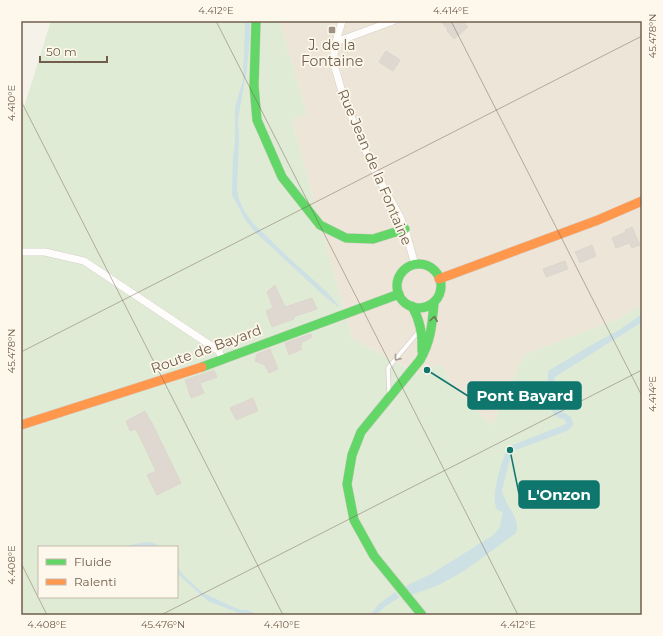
<svg xmlns="http://www.w3.org/2000/svg" width="663" height="636" font-family="Montserrat,sans-serif">
	<rect width="100%" height="100%" fill="#f5f2ea"/>
	<polygon fill="#ede5d8" points="279,21 642,21 642,304 620,318 524,355 492,425 451,385 441,364 419,374 352,338 292,121 307,113"/>
	<path fill="#e0ebd6" fill-rule="evenodd" d="M 51,21 L 279,21 L 307,113 L 292,121 L 352,338 L 418,374 L 441,364 L 451,385 L 492,425 L 524,355 L 620,318 L 642,304 L 642,615 L 21,615 L 21,113 L 25,104 ZM 39,547 L 177,547 L 177,597 L 39,597 Z"/>
	<g fill="#cde0e4">
		<polygon points="245,21 250,21 250,38 247,69 238,119 239,137 237,188 239,199 245,212 253,223 288,257 327,292 339,306 338,307 322,294 254,231 246,221 232,195 233,156 235,142 235,107 243,80"/>
		<path d="M 642,314 L 642,322 L 555,377 L 554,380 L 559,409 C 565,415 573,414 573,425 L 567,431 L 516,450 L 511,455 L 502,490 C 504,503 522,521 516,533 L 464,571 L 439,585 L 411,595 L 404,587 L 431,574 L 492,536 L 499,529 L 503,512 C 500,511 497,511 496,507 C 491,495 502,459 508,447 L 566,424 L 565,420 L 555,416 L 553,414 L 548,381 L 548,371 L 593,344 L 619,330 Z"/>
		<polygon points="146,542 154,543 160,547 147,546 120,547"/>
		<polygon points="177,567 185,577 203,593 240,610 248,610 258,615 244,615 208,601 180,576 177,573"/>
		<polygon points="395,592 400,597 386,606 376,615 370,615 379,604"/>
	</g>
	<g fill="#ded8d0" stroke="#ddd6cd">
		<polygon points="441,21 462,21 468,27 454,39 447,31 448,30"/>
		<polygon points="386,51 400,60 393,71 379,62"/>
		<polygon points="632,227 640,245 632,248 629,243 616,248 612,238 626,232 625,230"/>
		<polygon points="592,245 596,256 580,263 575,252"/>
		<polygon points="565,261 568,269 546,277 543,269"/>
		<polygon points="275,285 285,307 312,298 317,309 293,317 294,319 272,327 266,311 273,308 267,292"/>
		<polygon points="311,334 312,337 301,343 302,345 300,346 302,349 289,355 285,343"/>
		<polygon points="270,349 278,369 269,373 265,365 255,361 257,354"/>
		<polygon points="214,370 217,377 200,383 204,393 191,398 185,380"/>
		<polygon points="253,398 258,411 236,420 230,408"/>
		<polygon points="145,411 150,421 151,421 181,483 157,495 147,475 156,471 136,429 130,431 126,421"/>
	</g>
	<g fill="none" stroke-linecap="round" stroke-linejoin="round">
		<g stroke="#d4cfc8" stroke-width="5">
			<polyline id="lane" points="389,392 388,368 420,330"/>
		</g>
		<g stroke="#d4cfc8" stroke-width="8">
			<g id="street">
				<polyline points="342,21 336,42 333,61 345,102 373,168 399,215 405,229 415,265"/>
				<polyline points="336,42 393,21"/>
				<polyline points="21,252 45,252 84,261 219,351 222,359"/>
			</g>
		</g>
		<g stroke="#d4cfc8" stroke-width="10">
			<g id="fast">
				<polyline points="256,21 254,86 257,120 282,177 320,225 346,238 373,239 405,229"/>
				<circle cx="419" cy="286" r="22"/>
				<path d="M 412,306 C 420,320 423,334 422,351"/>
				<polyline points="202,367 399,294"/>
				<path d="M 422,615 L 374,556 L 354,520 L 347,484 L 352,455 L 361,432 L 420,360 C 431,341 432,325 434,303"/>
			</g>
		</g>
		<g stroke="#d4cfc8" stroke-width="10">
			<g id="slow">
				<polyline points="439,279 598,220 642,201"/>
				<polyline points="21,425 202,367"/>
			</g>
		</g>
		<use href="#lane" stroke="#fefdfc" stroke-width="3.5"/>
		<use href="#street" stroke="#fefdfc" stroke-width="7"/>
		<use href="#fast" stroke="#63d668" stroke-width="9"/>
		<use href="#slow" stroke="#ff974d" stroke-width="9"/>
	</g>
	<defs><path id="oneway-chevron" d="M-2-3.5L2.5 0L-2 3.5" fill="none" stroke-width="1.6" stroke-linecap="round" stroke-linejoin="round"/></defs>
	<use stroke="#6d7552" href="#oneway-chevron" transform="translate(434 319) rotate(-83)"/>
	<use stroke="#a99d93" href="#oneway-chevron" transform="translate(397 358) rotate(129)"/>
	<path fill="none" stroke="#705d4d" stroke-width="1" stroke-opacity="0.45" d="M 216,21 L 518,615M 451,21 L 642,396M 21,101 L 283,615M 21,352 L 642,36M 21,563 L 47,615M 161,615 L 642,370"/>
	<rect fill="#9f9184" stroke="#fdf8eb" stroke-width="1.5" x="328" y="26" width="8" height="8" rx="2"/>
	<g text-anchor="middle" stroke-width="3.5" stroke-linejoin="round" paint-order="stroke">
		<g font-size="14" fill="#705d4d" stroke="#fdf8eb">
			<text x="332" y="50">J. de la<tspan x="332" dy="16">Fontaine</tspan></text>
		</g>
		<g font-size="14" fill="#705d4d" stroke="#fdf8eb">
			<text transform="translate(375 167) rotate(67)" y="5">Rue Jean de la Fontaine</text>
			<text transform="translate(206 349) rotate(-20)" y="5">Route de Bayard</text>
		</g>
	</g>
	<path fill="none" stroke="#0f766e" stroke-width="1.5" d="M427 370L468 396M510 450L519 494"/>
	<g fill="#0f766e" stroke="#fdf8eb" stroke-width="1.5">
		<circle cx="427" cy="370" r="4"/>
		<circle cx="510" cy="450" r="4"/>
	</g>
	<g fill="#0f766e" stroke="#0f766e" stroke-width="1.5">
		<rect x="468" y="382" width="113" height="27" rx="4"/>
		<rect x="519" y="481" width="80" height="27" rx="4"/>
	</g>
	<g font-size="15" text-anchor="middle" font-weight="bold" fill="#fff">
		<text x="525" y="401">Pont Bayard</text>
		<text x="559" y="500">L'Onzon</text>
	</g>
	<rect width="663" height="636" fill="none" stroke="#fdf8eb" stroke-width="44"/>
	<rect x="38" y="546" width="140" height="52" fill="#fdf8eb" stroke="#c5baac"/>
	<rect x="46" y="559" width="20" height="6" fill="#63d668" stroke="#c5baac"/>
	<text x="74" y="566" font-size="12" fill="#705d4d">Fluide</text>
	<rect x="46" y="579" width="20" height="6" fill="#ff974d" stroke="#c5baac"/>
	<text x="74" y="586" font-size="12" fill="#705d4d">Ralenti</text>
	<path d="M40 56v6h67v-6" fill="none" stroke="#705d4d" stroke-width="2"/>
	<text x="46" y="56" font-size="12" fill="#705d4d" stroke="#fdf8eb" stroke-width="3" paint-order="stroke">50 m</text>
	<rect x="22" y="22" width="619" height="592" fill="none" stroke="#705d4d" stroke-width="1.5"/>
	<g font-size="10" text-anchor="middle" fill="#705d4d">
		<text x="216" y="14">4.412°E</text>
		<text x="451" y="14">4.414°E</text>
		<text transform="translate(652 36) rotate(-90)" y="4">45.478°N</text>
		<text transform="translate(11 103) rotate(-90)" y="4">4.410°E</text>
		<text transform="translate(11 351) rotate(-90)" y="4">45.478°N</text>
		<text transform="translate(652 394) rotate(-90)" y="4">4.414°E</text>
		<text transform="translate(11 565) rotate(-90)" y="4">4.408°E</text>
		<text x="47" y="628">4.408°E</text>
		<text x="163" y="628">45.476°N</text>
		<text x="282" y="628">4.410°E</text>
		<text x="518" y="628">4.412°E</text>
	</g>
</svg>
